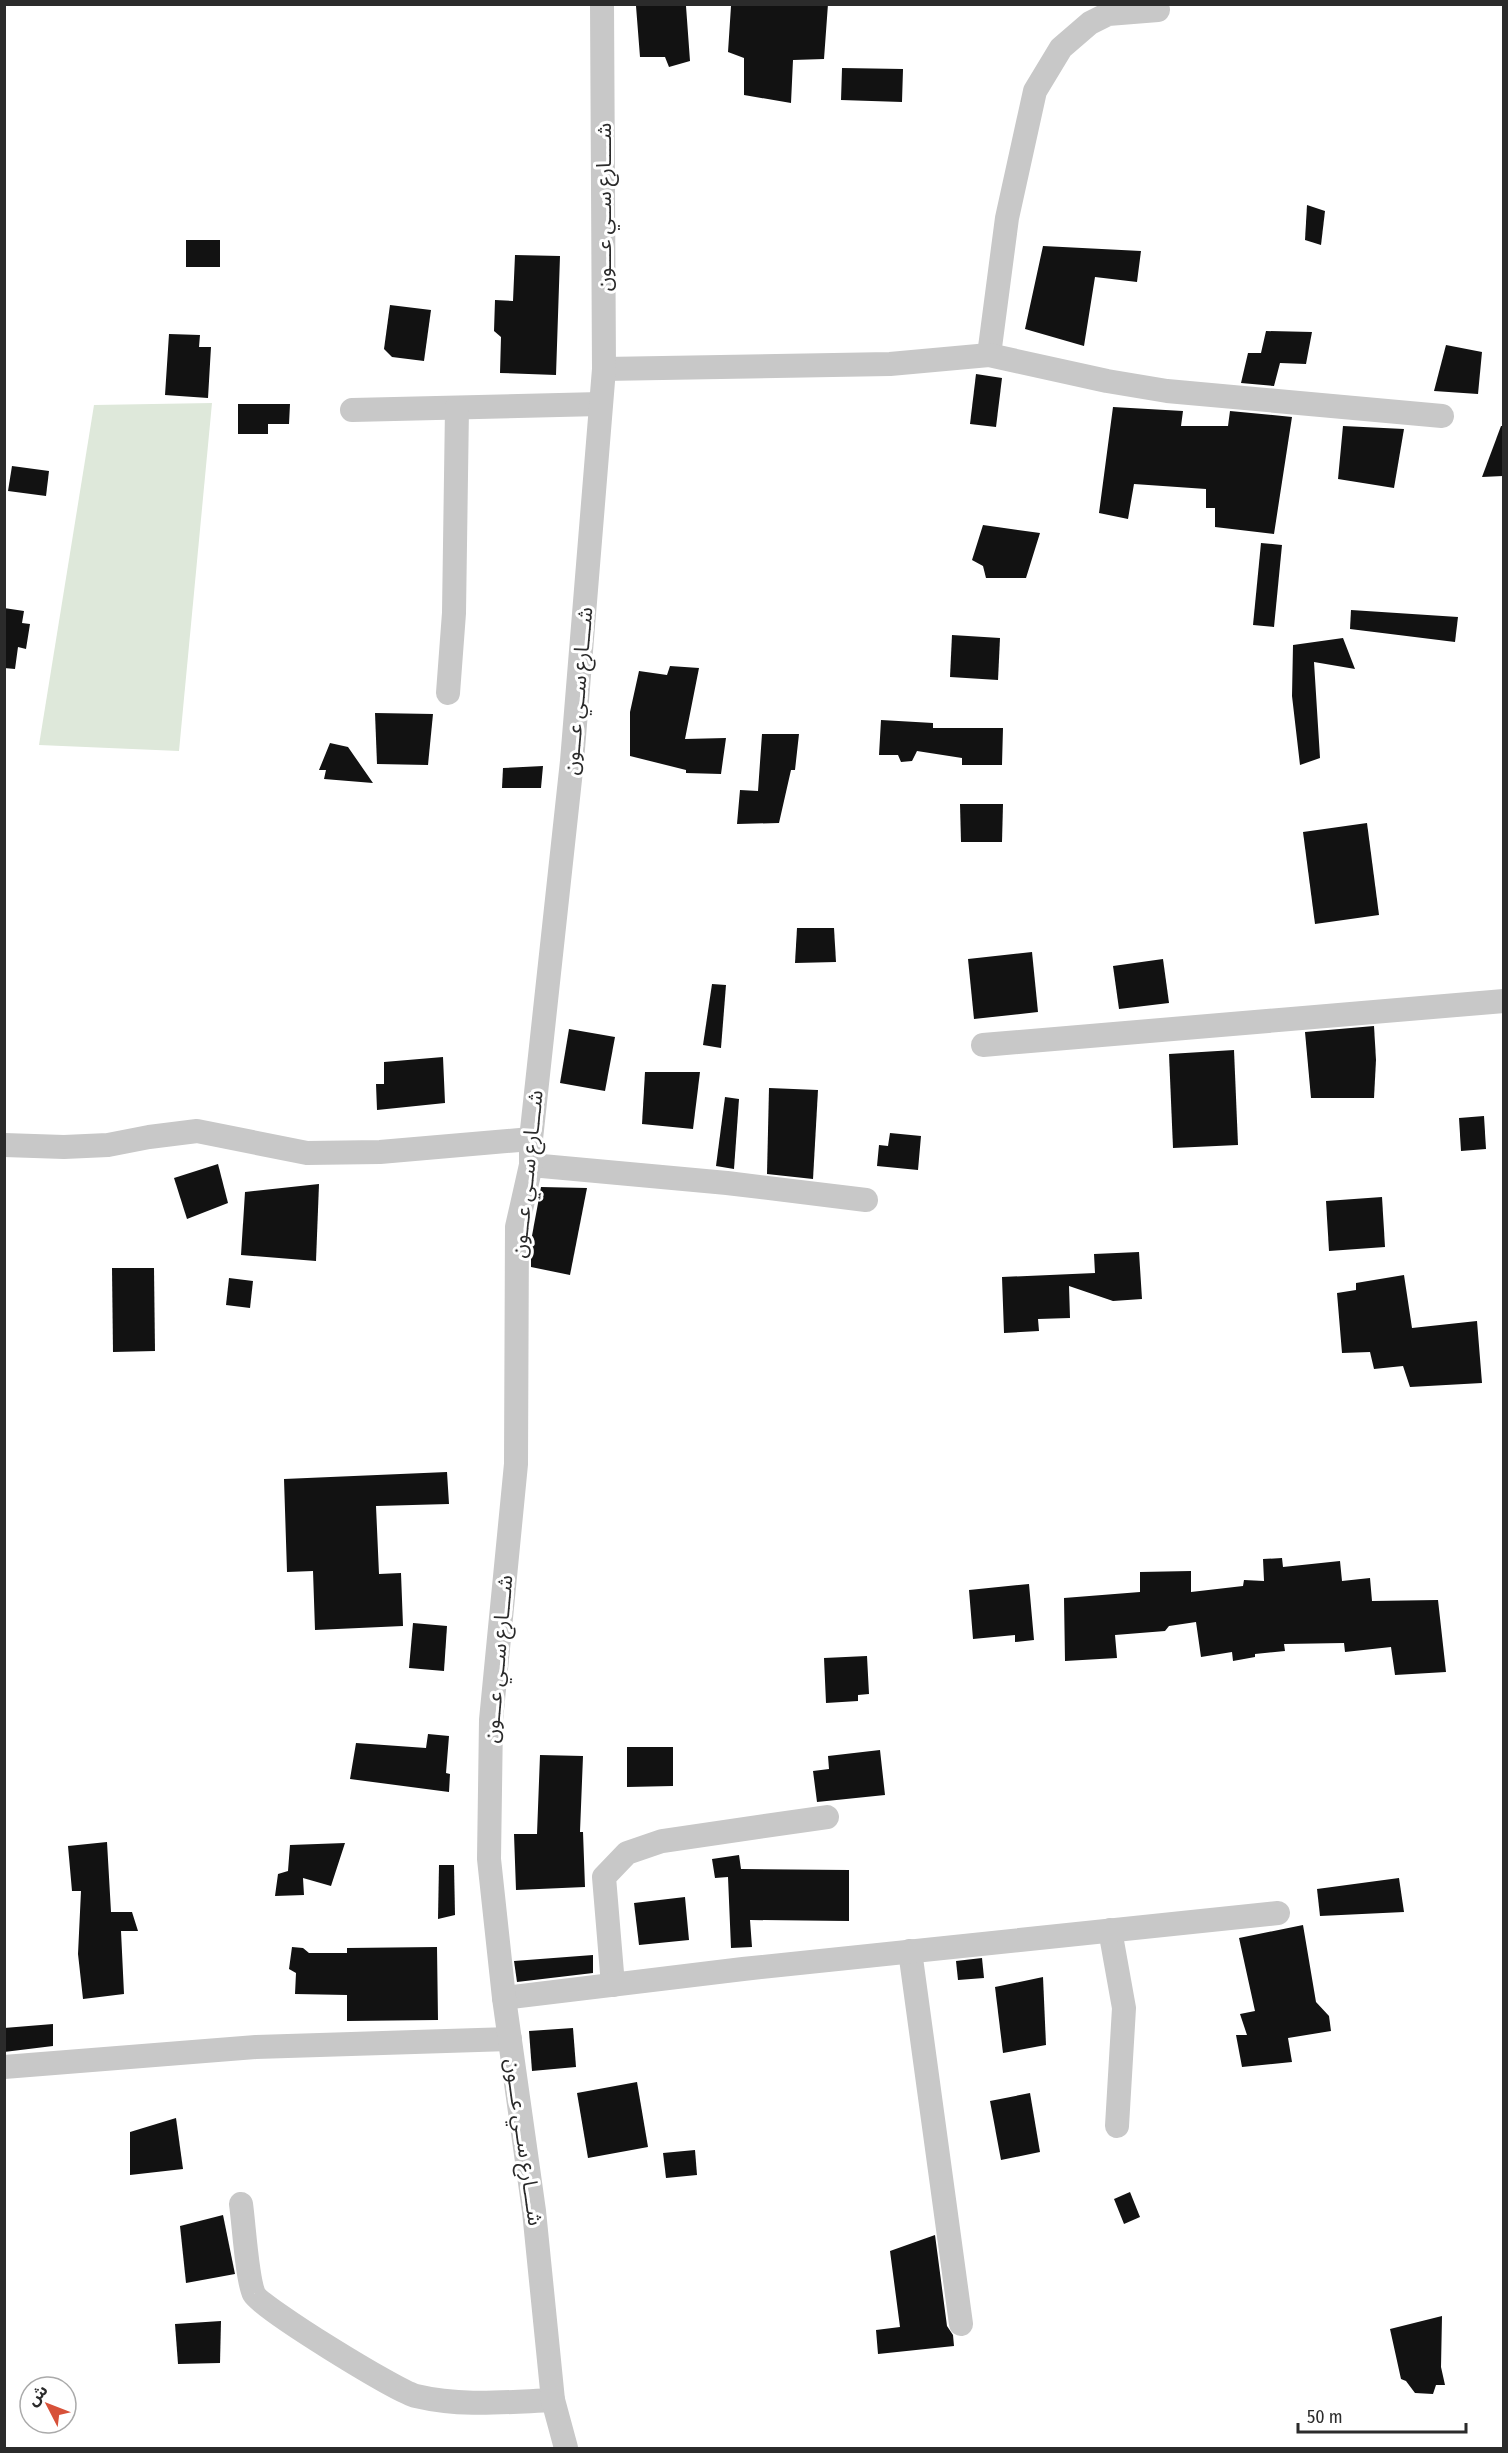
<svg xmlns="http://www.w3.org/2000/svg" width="1508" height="2453" font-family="'Fira Sans Condensed','Noto Sans Arabic',sans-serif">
	<rect width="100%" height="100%" fill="#fff"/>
	<polygon fill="#dee8da" points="212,403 179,751 39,745 94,405"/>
	<g fill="#121212">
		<polygon points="767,4 828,4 824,59 793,60 791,103 744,95 744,58 728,52 731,6"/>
		<polygon points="636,6 686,6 690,61 669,67 665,57 640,57"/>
		<polygon points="842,68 903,69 902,102 841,100"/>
		<polygon points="1307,205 1325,211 1321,245 1305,240"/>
		<rect x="186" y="240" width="34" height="27"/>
		<polygon points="1043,246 1141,251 1137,282 1095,277 1084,346 1025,329"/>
		<polygon points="515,255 560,256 556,375 500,373 501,337 494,331 495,300 513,301"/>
		<polygon points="390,305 431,310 424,361 392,357 384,349"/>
		<polygon points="1266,331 1312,332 1306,364 1280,363 1274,386 1241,383 1248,353 1261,353"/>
		<polygon points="169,334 200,335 199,347 211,347 208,398 165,395"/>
		<polygon points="1446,345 1482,352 1478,394 1434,391"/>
		<polygon points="976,374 1002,378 996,427 970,424"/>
		<polygon points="238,404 290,404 289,424 268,424 268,434 238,434"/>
		<polygon points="1113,407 1183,411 1181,426 1228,426 1230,411 1292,417 1274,534 1215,527 1215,508 1206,508 1206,489 1134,484 1128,519 1099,513"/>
		<polygon points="1343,426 1404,429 1394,488 1338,479"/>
		<polygon points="1501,426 1503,426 1503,476 1482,477"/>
		<polygon points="12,466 49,471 46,496 8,491"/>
		<polygon points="983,525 1040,533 1026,578 986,578 983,566 972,560"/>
		<polygon points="1261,543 1282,545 1274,627 1253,625"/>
		<polygon points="4,608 24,611 22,623 30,624 26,649 18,647 15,669 4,668"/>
		<polygon points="1351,610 1458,617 1455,642 1350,629"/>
		<polygon points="952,635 1000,638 998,680 950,677"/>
		<polygon points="1343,638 1355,669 1314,662 1320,758 1300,765 1292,696 1293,645"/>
		<polygon points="670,666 699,668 685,739 726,738 721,774 686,773 686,770 630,756 630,712 639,671 667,675"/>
		<polygon points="375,713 433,714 428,765 377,764"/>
		<polygon points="881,720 933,723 933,728 1003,728 1002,765 962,765 962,758 917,751 912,761 901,762 898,755 879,755"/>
		<polygon points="762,734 799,734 795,770 791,770 779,823 737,824 740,790 758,791"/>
		<polygon points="330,743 348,747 373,783 324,779 326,770 319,770"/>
		<polygon points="543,766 541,788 502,788 503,768"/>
		<polygon points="960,804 1003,804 1002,842 961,842"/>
		<polygon points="1367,823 1379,915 1315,924 1303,832"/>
		<polygon points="797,928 834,928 836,962 795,963"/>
		<polygon points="1032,952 1038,1012 974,1019 968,959"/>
		<polygon points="1163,959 1169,1003 1119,1009 1113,966"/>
		<polygon points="712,984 726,985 721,1048 703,1045"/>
		<polygon points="1374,1026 1376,1060 1374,1098 1311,1098 1305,1032"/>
		<polygon points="569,1029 615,1037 605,1091 560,1083"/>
		<polygon points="1234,1050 1238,1145 1173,1148 1169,1054"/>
		<polygon points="443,1057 445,1103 377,1110 376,1084 384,1084 384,1062"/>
		<polygon points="645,1072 700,1072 693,1129 642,1124"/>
		<polygon points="769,1088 818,1090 813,1179 767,1174"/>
		<polygon points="725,1097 739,1099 734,1169 716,1166"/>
		<polygon points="1484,1116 1486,1149 1461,1151 1459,1118"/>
		<polygon points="890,1133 921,1136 918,1170 877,1166 879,1145 888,1146"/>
		<polygon points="218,1164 228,1203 187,1219 174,1178"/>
		<polygon points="319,1184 316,1261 241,1255 245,1192"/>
		<polygon points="541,1187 587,1188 570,1275 531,1267 531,1241"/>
		<polygon points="1382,1197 1385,1247 1329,1251 1326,1201"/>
		<polygon points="1139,1252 1142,1299 1113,1301 1069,1286 1070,1318 1038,1319 1039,1331 1004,1333 1002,1277 1095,1273 1094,1254"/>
		<polygon points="112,1268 154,1268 155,1351 113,1352"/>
		<polygon points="1404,1275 1412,1328 1477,1321 1482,1383 1410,1387 1403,1366 1374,1369 1370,1352 1342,1353 1337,1293 1356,1290 1356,1283"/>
		<polygon points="229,1278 253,1281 250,1308 226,1305"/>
		<polygon points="447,1472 449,1504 376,1506 379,1574 401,1573 403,1626 315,1630 313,1571 287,1572 284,1479"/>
		<polygon points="1282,1558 1283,1567 1340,1561 1342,1581 1370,1578 1372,1601 1438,1600 1446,1672 1395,1675 1391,1647 1345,1652 1344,1643 1284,1644 1285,1651 1255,1654 1255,1657 1233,1661 1232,1652 1201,1657 1196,1622 1169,1626 1165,1631 1115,1635 1117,1658 1065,1661 1064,1598 1140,1592 1140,1572 1191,1571 1191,1592 1243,1586 1244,1580 1264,1581 1263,1559"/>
		<polygon points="1029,1584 1034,1640 1015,1642 1015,1635 973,1639 969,1590"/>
		<polygon points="413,1623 447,1626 444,1671 409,1668"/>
		<polygon points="867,1656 869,1694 858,1695 858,1701 826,1703 824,1658"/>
		<polygon points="428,1734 449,1736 446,1773 450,1774 449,1792 350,1779 356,1743 426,1748"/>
		<polygon points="627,1747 673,1747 673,1786 627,1787"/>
		<polygon points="880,1750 885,1795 817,1802 813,1771 829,1769 828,1756"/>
		<polygon points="540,1755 583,1756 580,1832 583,1832 585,1887 516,1890 514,1834 537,1834"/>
		<polygon points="107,1842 111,1912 132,1912 138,1931 121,1931 124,1994 83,1999 78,1954 81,1891 72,1891 68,1846"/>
		<polygon points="345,1843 331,1886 303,1878 304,1895 275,1896 278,1874 288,1871 290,1845"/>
		<polygon points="739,1855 741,1869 849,1870 849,1921 750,1920 752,1947 731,1948 728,1877 715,1878 712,1859"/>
		<polygon points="439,1865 454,1865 455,1915 438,1919"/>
		<polygon points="1399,1878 1404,1912 1320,1916 1317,1889"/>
		<polygon points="685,1897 689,1940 639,1945 634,1903"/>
		<polygon points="1303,1925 1316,2002 1329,2016 1331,2031 1288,2038 1292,2062 1242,2067 1236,2035 1247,2035 1240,2014 1255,2011 1239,1938"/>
		<polygon points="292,1947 303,1948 309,1953 347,1953 347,1948 437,1947 438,2020 347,2021 347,1995 295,1994 296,1973 289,1969"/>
		<polygon points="593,1955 593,1973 517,1982 514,1961"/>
		<polygon points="982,1958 984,1978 958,1980 956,1961"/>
		<polygon points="1043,1977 1046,2045 1003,2053 995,1987"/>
		<polygon points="53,2024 53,2046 4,2052 4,2028"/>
		<polygon points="573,2028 576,2067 532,2071 529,2031"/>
		<polygon points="637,2082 648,2147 588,2158 577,2093"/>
		<polygon points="1030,2093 1040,2152 1001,2160 990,2101"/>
		<polygon points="176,2118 183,2169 130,2175 130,2132"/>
		<polygon points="695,2150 697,2175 666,2178 663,2153"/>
		<polygon points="1130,2192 1140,2217 1124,2224 1114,2199"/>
		<polygon points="223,2215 235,2274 186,2283 180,2226"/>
		<polygon points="935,2235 947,2326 953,2335 954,2346 878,2354 876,2330 900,2327 890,2251"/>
		<polygon points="1442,2316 1441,2367 1445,2385 1436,2385 1433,2394 1415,2393 1406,2381 1401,2379 1390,2329"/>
		<polygon points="221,2321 220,2363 178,2364 175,2324"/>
	</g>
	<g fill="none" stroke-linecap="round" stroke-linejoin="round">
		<g stroke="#c8c8c8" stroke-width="24">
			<polyline points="989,355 1007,218 1035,91 1061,48 1090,23 1108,14 1158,10"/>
			<polyline points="604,369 890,364 989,355 1107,381 1167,391 1442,416"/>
			<polyline points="352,410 600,404"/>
			<polyline points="448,693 454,613 457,408"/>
			<polyline points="983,1045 1504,1001"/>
			<polyline points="4,1145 64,1147 108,1145 149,1137 197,1131 307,1153 380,1152 531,1139"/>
			<polyline points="531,1165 727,1183 866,1200"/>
			<polyline points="1110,1930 1124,2008 1117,2126"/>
			<polyline points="910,1951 961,2324"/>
			<polyline points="613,1985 604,1877 627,1853 662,1841 827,1817"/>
			<polyline points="504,1998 743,1969 1278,1913"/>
			<polyline points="4,2067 256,2047 510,2039"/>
			<path d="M 241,2204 C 244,2225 247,2279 254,2294 C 261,2308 398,2392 416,2396 C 462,2407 506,2402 553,2400"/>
			<polyline points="566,2448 553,2400 534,2211 504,1998 489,1859 491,1720 516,1464 517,1227 531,1165 531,1139 572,761 604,369 602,4"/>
		</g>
	</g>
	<g text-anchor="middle" stroke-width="6" stroke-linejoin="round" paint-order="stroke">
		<g font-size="21" fill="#2b2b2b" stroke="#fff">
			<text transform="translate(604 207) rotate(-90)" y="7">شــــارع ســي عـــون</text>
			<text transform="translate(578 691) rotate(-85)" y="7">شــــارع ســي عـــون</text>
			<text transform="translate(527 1174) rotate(-84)" y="7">شــــارع ســي عـــون</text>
			<text transform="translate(498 1659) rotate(-85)" y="7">شــــارع ســي عـــون</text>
			<text transform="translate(524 2142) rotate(82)" y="7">شــــارع ســي عـــون</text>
		</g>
	</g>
	<rect width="1508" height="2453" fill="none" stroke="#2b2b2b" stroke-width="12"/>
	<g transform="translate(48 2405) rotate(312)"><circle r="28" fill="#ffffff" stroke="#aaaaaa" stroke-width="1.5"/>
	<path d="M0-4.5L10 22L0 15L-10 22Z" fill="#d75139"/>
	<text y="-9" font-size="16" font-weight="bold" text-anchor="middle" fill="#2b2b2b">ش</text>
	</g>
	<path d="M1298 2423v9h168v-9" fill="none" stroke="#2b2b2b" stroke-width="3"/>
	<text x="1307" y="2423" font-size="18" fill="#2b2b2b" stroke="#ffffff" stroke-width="4.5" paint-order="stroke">50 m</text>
</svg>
